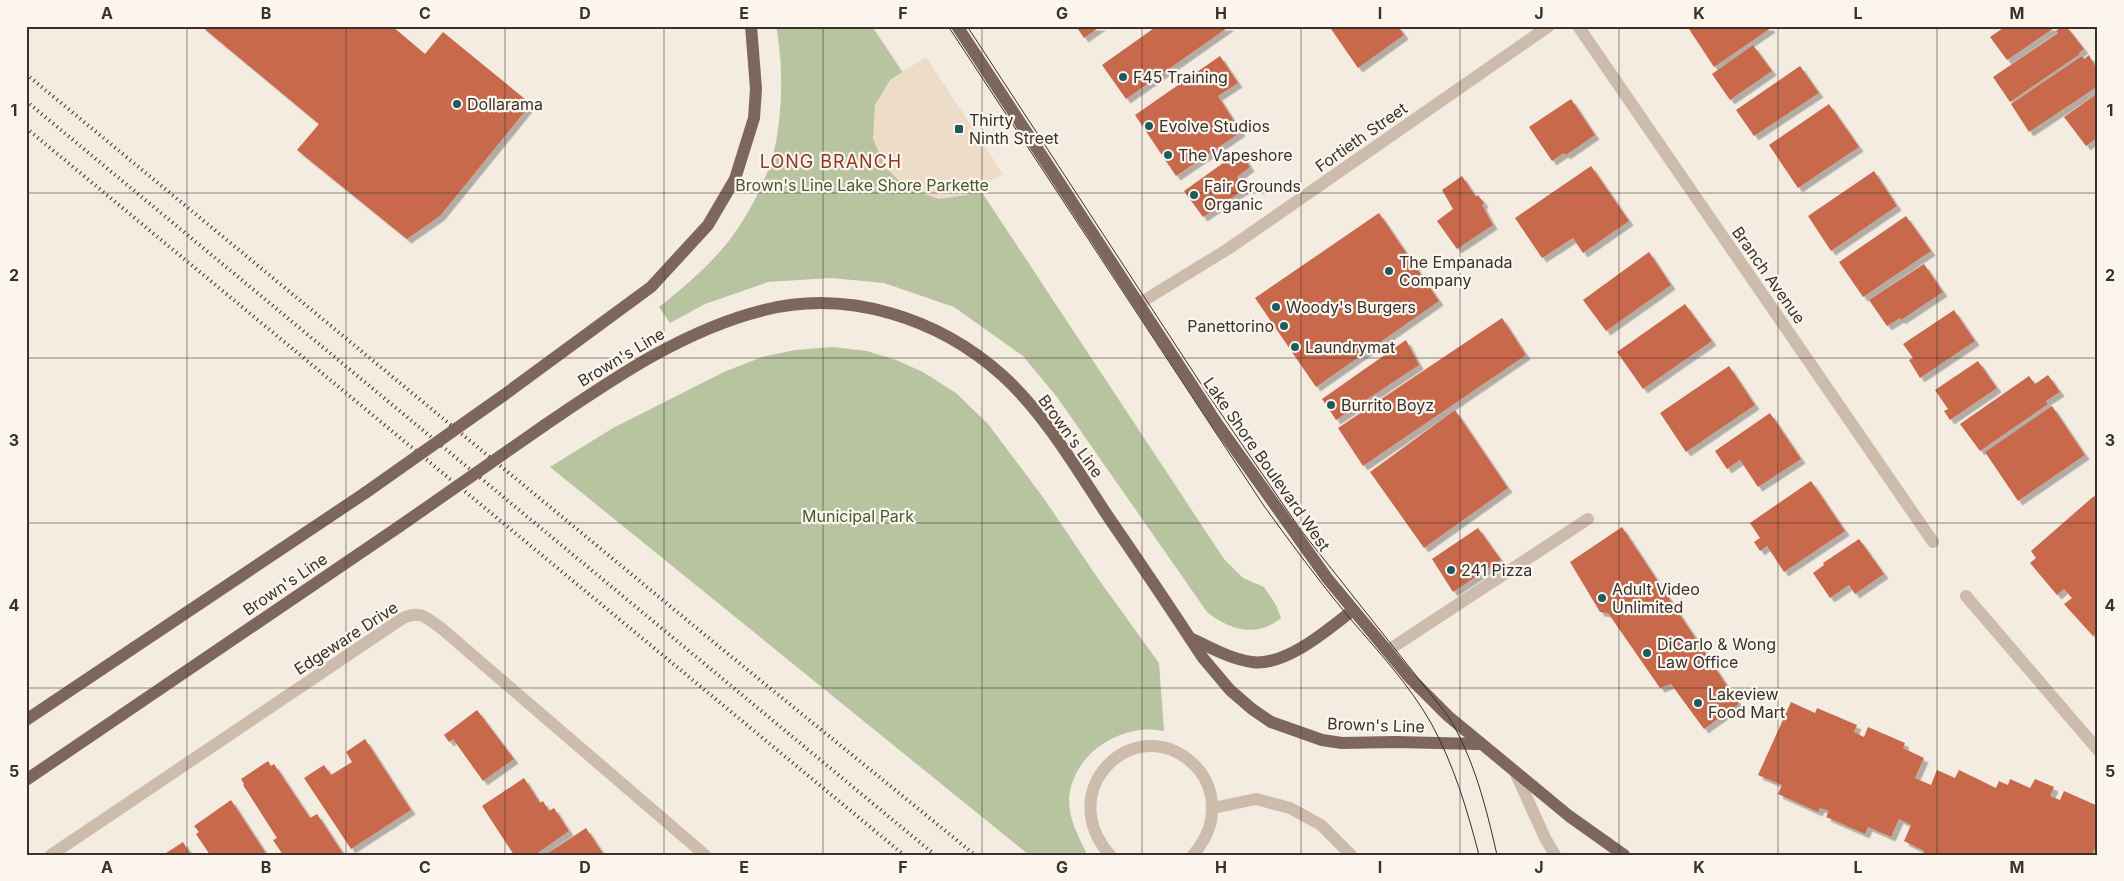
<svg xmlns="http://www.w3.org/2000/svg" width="2124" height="881" font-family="Inter,sans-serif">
	<defs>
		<filter id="shadow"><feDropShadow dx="4.5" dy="4.5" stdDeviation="0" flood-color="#0004"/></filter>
	</defs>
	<rect width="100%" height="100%" fill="#f4ebe1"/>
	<g fill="#b8c4a0">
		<path d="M 776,26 L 872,26 L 1224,559 L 1243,578 L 1264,587 L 1276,605 L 1281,618 C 1257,638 1229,630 1207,612 L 1057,397 L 1023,356 L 954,307 L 884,283 L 831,278 L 768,282 L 705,304 L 670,323 L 659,307 C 683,288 708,267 728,242 C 745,220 762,189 771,162 C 783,123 784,66 776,26 Z"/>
		<path d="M 833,347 L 867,351 L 896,360 L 923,372 L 956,393 L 988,424 L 1045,500 L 1099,580 L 1159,663 L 1164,731 C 1157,730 1148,729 1141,730 C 1105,734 1071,762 1069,800 C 1069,819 1078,836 1086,852 L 1082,855 L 1029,855 L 550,467 L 613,428 L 724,372 L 762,357 L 795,350 Z"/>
	</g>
	<polygon fill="#ecdcc8" points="926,57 1003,174 967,195 939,199 907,188 886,168 873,139 875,105 890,80"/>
	<g fill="#c8694b" filter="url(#shadow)">
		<polygon points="201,26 392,26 425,54 443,32 531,104 440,216 407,239 297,150 319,124"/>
		<polygon points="1076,26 1101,26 1084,38"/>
		<polygon points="1157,26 1230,26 1126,99 1102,65"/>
		<polygon points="1329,26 1398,26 1404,35 1358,68"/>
		<polygon points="1687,26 1769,26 1771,28 1714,67"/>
		<polygon points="2006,26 2057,26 2007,60 1990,37"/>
		<polygon points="2062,26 2066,26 2084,49 2079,53 2080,54 2010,102 1993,77 2058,33 2056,31"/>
		<polygon points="1753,45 1772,71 1730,100 1712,74"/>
		<polygon points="2089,55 2098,71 2098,86 2029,132 2011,104 2082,56 2084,59"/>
		<polygon points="1220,56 1238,83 1218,96 1241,132 1176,176 1135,115"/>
		<polygon points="1800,66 1819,93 1754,136 1736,110"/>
		<polygon points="2098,93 2098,137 2086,146 2064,117"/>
		<polygon points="1571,99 1595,135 1566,155 1564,153 1552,161 1529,127"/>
		<polygon points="1829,104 1859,147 1798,188 1769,145"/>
		<polygon points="1242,154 1250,167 1237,177 1245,189 1203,217 1184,191 1226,161 1228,164"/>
		<polygon points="1591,166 1629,221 1583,253 1573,238 1542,258 1515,218"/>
		<polygon points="1874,171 1897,206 1831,251 1808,216"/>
		<polygon points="1462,176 1476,197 1478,195 1484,203 1482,205 1493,225 1457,249 1437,221 1453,209 1442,190"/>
		<polygon points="1379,213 1439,301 1316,387 1255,298"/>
		<polygon points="1906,216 1931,251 1863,297 1839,262"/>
		<polygon points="1649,252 1671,285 1606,331 1583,300"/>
		<polygon points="1924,264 1943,292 1901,320 1900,318 1887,326 1869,300"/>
		<polygon points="1685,304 1712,341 1643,389 1617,352"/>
		<polygon points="1954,310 1975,341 1920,378 1909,360 1913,358 1903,344"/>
		<polygon points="1502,318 1526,355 1363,466 1338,428"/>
		<polygon points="1406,340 1419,365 1336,420 1322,399"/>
		<polygon points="1978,361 1997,388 1950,420 1944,411 1948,409 1935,390"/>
		<polygon points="1729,366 1755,405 1686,452 1660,413"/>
		<polygon points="2048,375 2060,392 2046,401 2048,404 1980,451 1960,424 2029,376 2035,384"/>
		<polygon points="2052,406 2085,455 2018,501 1985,452"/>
		<polygon points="1455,410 1508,488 1424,548 1370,472"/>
		<polygon points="1770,413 1801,459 1758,487 1740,460 1727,469 1715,451"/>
		<polygon points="1811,481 1845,531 1784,572 1767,546 1760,551 1754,542 1760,538 1750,523"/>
		<polygon points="2094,496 2098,501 2098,631 2093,636 2064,604 2072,598 2064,589 2057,595 2030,563 2036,558 2031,551"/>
		<polygon points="1622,527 1739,704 1704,729 1671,684 1660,688 1608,613 1600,612 1570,562"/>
		<polygon points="1478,528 1501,560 1453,592 1432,559"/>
		<polygon points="1859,539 1884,574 1855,594 1849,585 1830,598 1813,573 1824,565 1823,563"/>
		<polygon points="1791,702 1815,713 1817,708 1857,725 1854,732 1864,737 1868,727 1905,743 1903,748 1924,758 1915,778 1931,785 1937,770 1955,778 1959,770 1996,788 1999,781 2008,785 2010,779 2030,788 2035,779 2054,787 2050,796 2060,800 2064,791 2098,806 2098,842 2092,855 1923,855 1924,851 1904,841 1911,825 1899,819 1891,837 1868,827 1865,834 1826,817 1829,811 1820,808 1818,812 1778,794 1782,785 1758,775"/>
		<polygon points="477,710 514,759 483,781 453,739 449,742 444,735"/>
		<polygon points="365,739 411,810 351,849 304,778 324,765 331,775 352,762 346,752"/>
		<polygon points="268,761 271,766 274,764 310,818 317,814 344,855 283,855 273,840 277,838 243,785 244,784 241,779"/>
		<polygon points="524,778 540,803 543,801 549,811 554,808 569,831 535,855 514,855 482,806"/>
		<polygon points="231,800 267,855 210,855 196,834 199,832 194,826"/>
		<polygon points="586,828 604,855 545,855"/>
		<polygon points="183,842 191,855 163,855"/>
	</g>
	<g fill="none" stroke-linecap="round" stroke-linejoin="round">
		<g stroke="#cdbbac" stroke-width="12">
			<polyline points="1966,596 2098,750"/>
			<polyline points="1387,651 1588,519"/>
			<polyline points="1516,774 1545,838 1555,855"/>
		</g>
		<g stroke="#cdbbac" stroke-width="12">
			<polyline points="1578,26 1933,542"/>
			<polyline points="1140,303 1228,249 1549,26"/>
			<polyline points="1213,808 1256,799 1290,808 1321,825 1351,855"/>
			<path d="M 51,855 L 403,618 C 421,610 426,618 441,628 L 705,855"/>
			<path d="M 1110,855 C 1053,790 1133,713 1190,761 C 1201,770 1208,781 1211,796 C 1215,820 1208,837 1193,855"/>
		</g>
		<g stroke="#7d675c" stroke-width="12">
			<polyline points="957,26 1218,425 1327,578 1409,677 1448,716 1569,816 1624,855"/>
			<polyline points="504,395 651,287 708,225 735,179 754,118 756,89 751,26"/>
			<path d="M 545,425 C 613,379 683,330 764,310 C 848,289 938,318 1002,375 C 1043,412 1075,466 1105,512 C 1138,560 1171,609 1203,658 L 1230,690 L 1252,709 L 1271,722 L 1322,740 L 1342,743 L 1395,742 L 1479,744"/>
			<path d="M 1190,638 C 1210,647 1230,659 1252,662 C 1285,667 1329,629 1353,610"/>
			<polyline points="26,720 365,493"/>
			<polyline points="26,780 400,526"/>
		</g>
		<g stroke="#3b302b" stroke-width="1">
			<path d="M 948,26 L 1264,506 C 1291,543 1318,580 1347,615 C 1376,649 1409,684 1431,723 C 1454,765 1467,809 1479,855"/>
			<path d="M 967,26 L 1209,396 L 1300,529 L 1448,716 C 1474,758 1486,807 1497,855"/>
		</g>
		<g stroke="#3b302b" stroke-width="4" stroke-dasharray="1 4" stroke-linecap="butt">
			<polyline points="26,74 722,649 975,855"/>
			<polyline points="26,101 935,855"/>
			<polyline points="26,128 904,855"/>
		</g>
		<g stroke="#7d675c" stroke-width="12">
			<polyline points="365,493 504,395"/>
			<polyline points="400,526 545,425"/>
		</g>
	</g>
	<path fill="none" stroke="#3b302b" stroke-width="1" stroke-opacity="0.55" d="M 187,26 L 187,855M 346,26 L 346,855M 505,26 L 505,855M 664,26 L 664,855M 823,26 L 823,855M 982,26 L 982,855M 1142,26 L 1142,855M 1301,26 L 1301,855M 1460,26 L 1460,855M 1619,26 L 1619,855M 1778,26 L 1778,855M 1937,26 L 1937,855M 26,193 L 2098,193M 26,358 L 2098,358M 26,523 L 2098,523M 26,688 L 2098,688"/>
	<g fill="#1f5a5e" stroke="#fbf5ee" stroke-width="2">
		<circle cx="1123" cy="77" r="5"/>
		<circle cx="457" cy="104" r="5"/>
		<circle cx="1149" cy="126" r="5"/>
		<rect x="954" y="124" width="10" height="10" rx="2.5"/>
		<circle cx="1168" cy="155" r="5"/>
		<circle cx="1194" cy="195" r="5"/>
		<circle cx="1389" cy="271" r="5"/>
		<circle cx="1276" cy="307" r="5"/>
		<circle cx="1284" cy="326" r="5"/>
		<circle cx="1295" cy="347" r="5"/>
		<circle cx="1331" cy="405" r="5"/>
		<circle cx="1451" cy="570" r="5"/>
		<circle cx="1602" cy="598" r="5"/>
		<circle cx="1647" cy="653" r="5"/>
		<circle cx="1698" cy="703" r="5"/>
	</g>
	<g text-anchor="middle" stroke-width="4.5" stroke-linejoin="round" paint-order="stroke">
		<g font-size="16" fill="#3b302b" stroke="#fbf5ee" text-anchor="start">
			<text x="1133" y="83">F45 Training</text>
			<text x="467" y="110">Dollarama</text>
			<text x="969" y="126">Thirty<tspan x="969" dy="18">Ninth Street</tspan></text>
			<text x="1159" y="132">Evolve Studios</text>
			<text x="1178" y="161">The Vapeshore</text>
			<text x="1204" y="192">Fair Grounds<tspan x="1204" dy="18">Organic</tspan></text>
			<text x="1399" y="268">The Empanada<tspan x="1399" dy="18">Company</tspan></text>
			<text x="1286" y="313">Woody's Burgers</text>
			<text x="1274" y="332" text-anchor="end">Panettorino</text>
			<text x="1305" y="353">Laundrymat</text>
			<text x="1341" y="411">Burrito Boyz</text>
			<text x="1461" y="576">241 Pizza</text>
			<text x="1612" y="595">Adult Video<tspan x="1612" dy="18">Unlimited</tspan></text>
			<text x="1657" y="650">DiCarlo &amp; Wong<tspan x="1657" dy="18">Law Office</tspan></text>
			<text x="1708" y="700">Lakeview<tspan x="1708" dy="18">Food Mart</tspan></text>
		</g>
		<g font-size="16" fill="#3b302b" stroke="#fbf5ee">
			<text transform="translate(1361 137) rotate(-35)" y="6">Fortieth Street</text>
			<text transform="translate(1769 275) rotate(55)" y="6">Branch Avenue</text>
			<text transform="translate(621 357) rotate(-31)" y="6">Brown's Line</text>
			<text transform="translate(1071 436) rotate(54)" y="6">Brown's Line</text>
			<text transform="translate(1267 464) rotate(55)" y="6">Lake Shore Boulevard West</text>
			<text transform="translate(285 584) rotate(-34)" y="6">Brown's Line</text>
			<text transform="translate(346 638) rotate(-33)" y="6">Edgeware Drive</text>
			<text transform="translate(1376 725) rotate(2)" y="6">Brown's Line</text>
		</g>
		<g font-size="16" fill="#4a5a2e" stroke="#fbf5ee">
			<text x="862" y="191">Brown's Line Lake Shore Parkette</text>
			<text x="858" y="522">Municipal Park</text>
		</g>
		<g font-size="18" letter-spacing="1" fill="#8c3b22" stroke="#fbf5ee">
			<text x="831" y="168">LONG BRANCH</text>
		</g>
	</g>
	<rect width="2124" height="881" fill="none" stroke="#fbf5ee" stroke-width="55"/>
	<rect x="28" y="28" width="2068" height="826" fill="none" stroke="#3b302b" stroke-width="2"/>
	<g font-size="16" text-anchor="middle" font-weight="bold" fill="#3b302b">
		<text x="107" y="19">A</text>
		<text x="266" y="19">B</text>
		<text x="425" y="19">C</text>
		<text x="585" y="19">D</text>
		<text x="744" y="19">E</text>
		<text x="903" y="19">F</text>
		<text x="1062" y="19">G</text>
		<text x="1221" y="19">H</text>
		<text x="1380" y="19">I</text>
		<text x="1539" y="19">J</text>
		<text x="1699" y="19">K</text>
		<text x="1858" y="19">L</text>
		<text x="2017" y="19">M</text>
		<text x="14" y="116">1</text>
		<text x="2110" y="116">1</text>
		<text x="14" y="281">2</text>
		<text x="2110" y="281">2</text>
		<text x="14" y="446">3</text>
		<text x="2110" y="446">3</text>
		<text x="14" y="611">4</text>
		<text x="2110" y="611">4</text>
		<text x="14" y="777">5</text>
		<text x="2110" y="777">5</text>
		<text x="107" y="873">A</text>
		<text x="266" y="873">B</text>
		<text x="425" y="873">C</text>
		<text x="585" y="873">D</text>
		<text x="744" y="873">E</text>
		<text x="903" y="873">F</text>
		<text x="1062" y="873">G</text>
		<text x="1221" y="873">H</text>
		<text x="1380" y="873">I</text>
		<text x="1539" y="873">J</text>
		<text x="1699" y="873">K</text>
		<text x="1858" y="873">L</text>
		<text x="2017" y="873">M</text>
	</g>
</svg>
